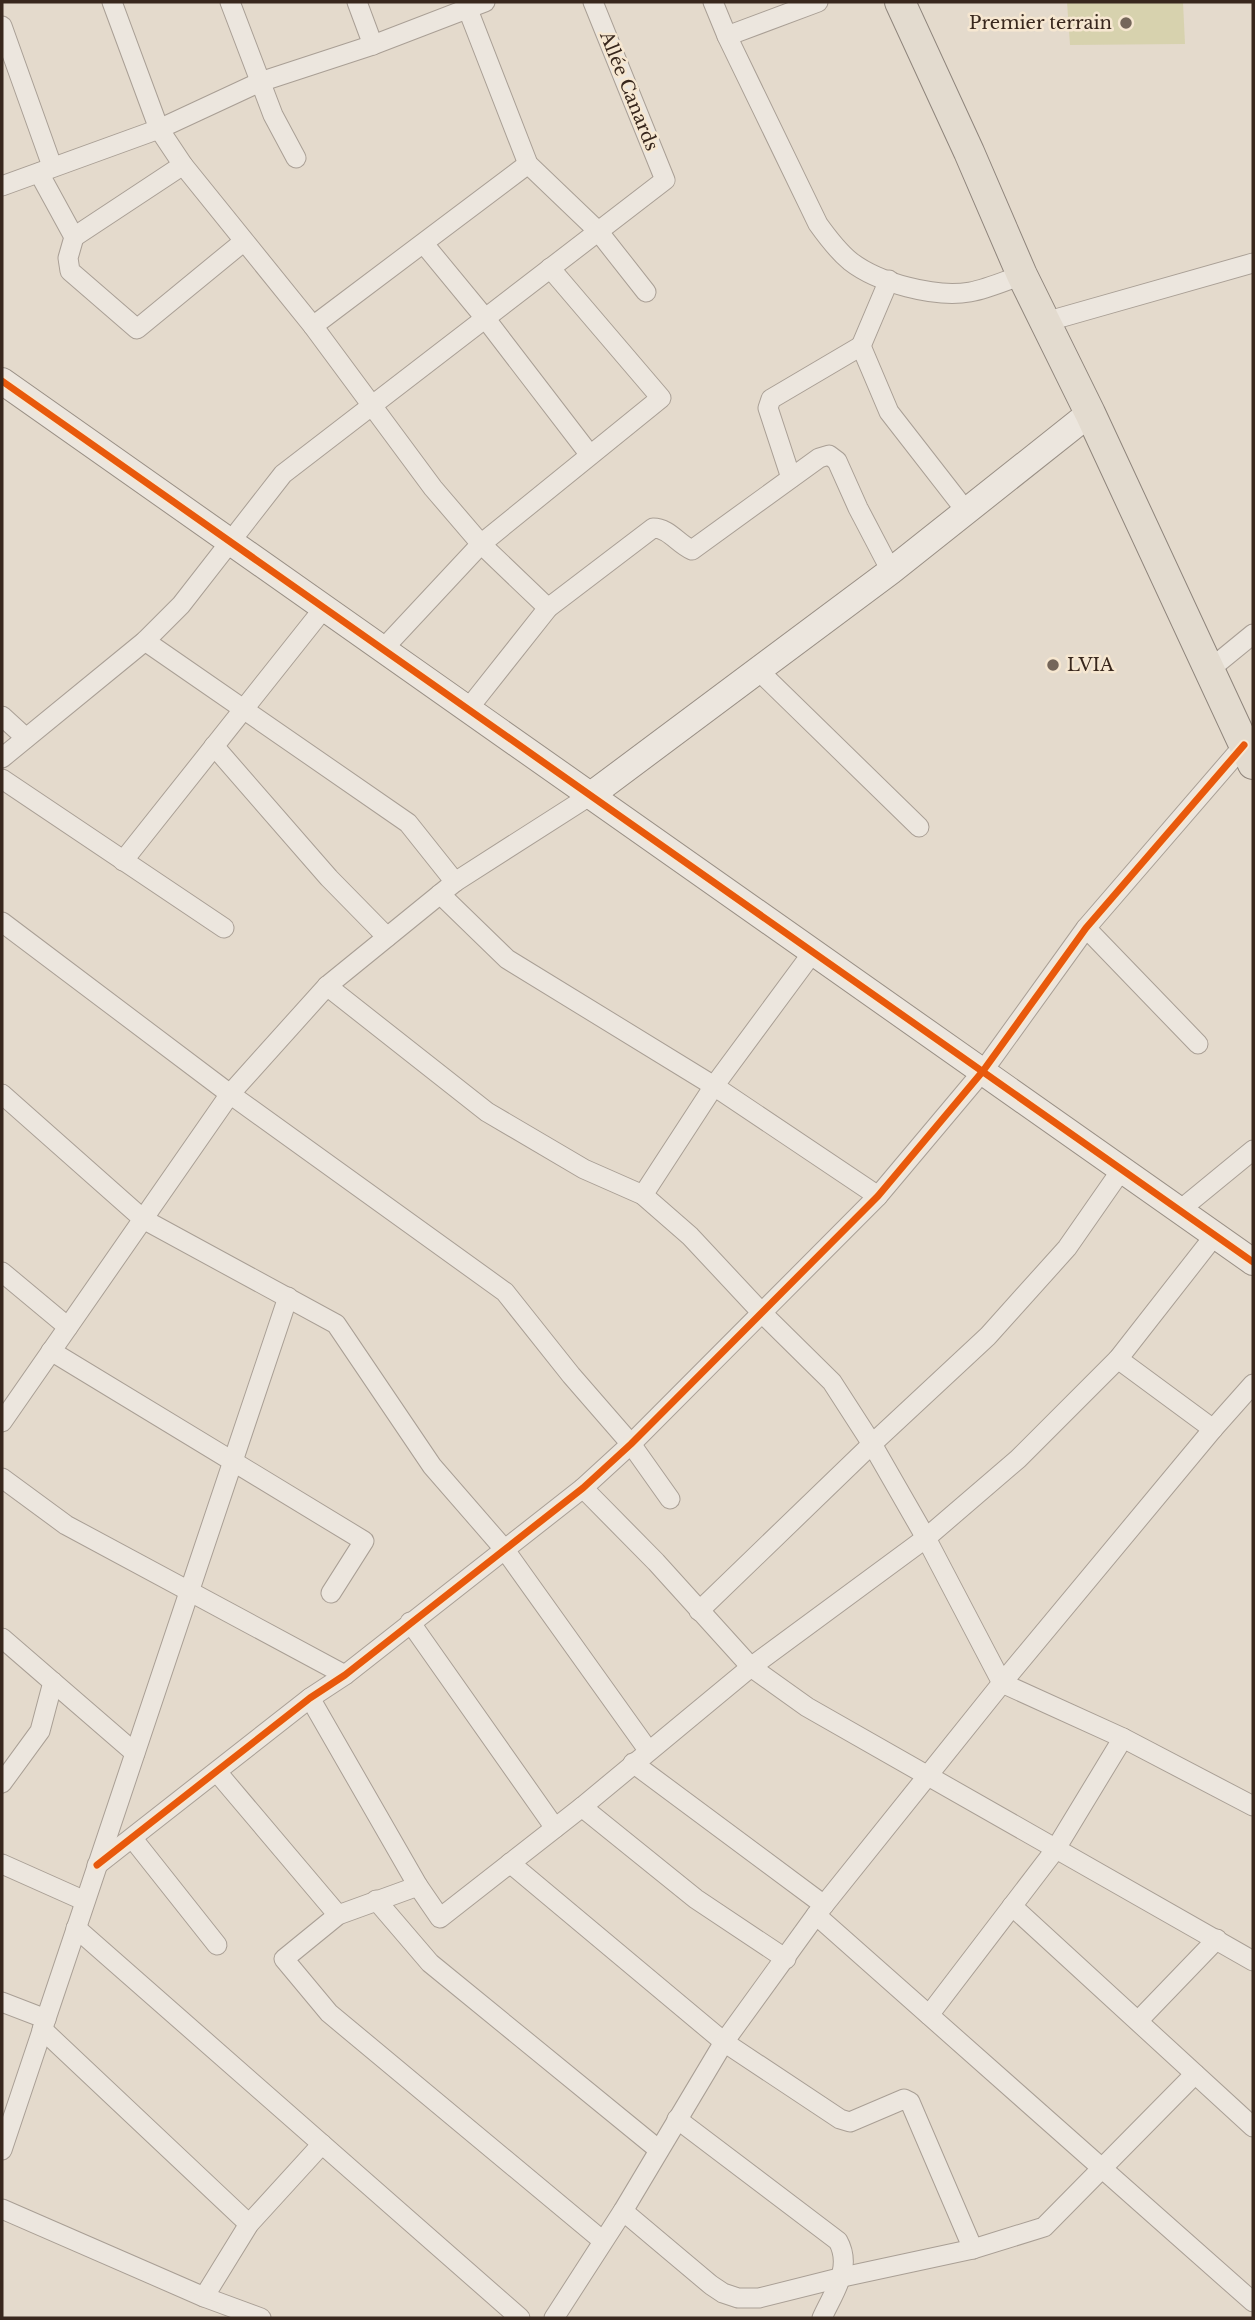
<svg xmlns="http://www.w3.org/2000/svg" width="1255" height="2320" font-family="'Libre Baskerville',serif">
	<rect width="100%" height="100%" fill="#e4dacc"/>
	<polygon fill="#d7d2ae" points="1067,2 1183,2 1185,44 1070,45"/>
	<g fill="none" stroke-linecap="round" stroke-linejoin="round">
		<g stroke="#a99f95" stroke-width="21">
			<g id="street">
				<polyline points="112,2 159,129 183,165 313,326 433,488 481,544 548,608"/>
				<polyline points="230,2 273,115 296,158"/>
				<polyline points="357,2 373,45"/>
				<polyline points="465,2 528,164 598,231 646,292"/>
				<path d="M 713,2 L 727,36 L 818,224 C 828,238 838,251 850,261 C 878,283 935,298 970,292 C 987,289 1005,281 1022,275"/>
				<polyline points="2,26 52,166"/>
				<polyline points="727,36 818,2"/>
				<polyline points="39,173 74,237 68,258 70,271 137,329 243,242"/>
				<polyline points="2,186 159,129 260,82 373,45 485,2"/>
				<polyline points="74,237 183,165"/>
				<polyline points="424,244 485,318 590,455"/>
				<polyline points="1045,322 1253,263"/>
				<polyline points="313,326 528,164"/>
				<polyline points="861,346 889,280"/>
				<polyline points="791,478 768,408 771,399 861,346 889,412 966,511"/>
				<polyline points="145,641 408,823 455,882"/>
				<polyline points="383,649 481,544 661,398 550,268"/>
				<polyline points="1209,670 1253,634"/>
				<polyline points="759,671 919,827"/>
				<path d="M 468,709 L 548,608 L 653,528 C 669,528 678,544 692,550 L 819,458 L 829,455 L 837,461 L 858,508 L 891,571"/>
				<polyline points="2,716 26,738"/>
				<polyline points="214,746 329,878 387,937"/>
				<polyline points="2,758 145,641 181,605 283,474 665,180 593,2"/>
				<polyline points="2,779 224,928"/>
				<polyline points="123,861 324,608"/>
				<polyline points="440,894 507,959 714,1086 878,1196"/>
				<polyline points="2,922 230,1094 505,1292 571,1375 631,1444 670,1499"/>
				<polyline points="1086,928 1198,1044"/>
				<polyline points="327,986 487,1112 584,1169 643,1195 690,1236 762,1313 832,1382 872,1444 926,1538 1002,1683 1123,1738 1253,1806"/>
				<polyline points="2,1094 143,1219 336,1324 432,1466 505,1550 648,1750"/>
				<polyline points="643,1195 714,1086 813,952"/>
				<polyline points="1180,1210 1253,1150"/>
				<polyline points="2,1272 68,1327"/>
				<polyline points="51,1351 364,1541 331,1593"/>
				<polyline points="1118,1359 1213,1429"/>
				<polyline points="2,1422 230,1094 327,986 455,882 591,795"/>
				<polyline points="2,1478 66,1525 345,1675"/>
				<polyline points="583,1488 656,1562 751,1667 807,1707 1253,1961"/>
				<polyline points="699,1611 872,1444 988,1336 1067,1248 1122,1169"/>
				<polyline points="410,1622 555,1828"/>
				<polyline points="2,1638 135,1753"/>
				<polyline points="310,1698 418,1886 440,1918 582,1807 751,1667 926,1538 1018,1459 1118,1359 1215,1235"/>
				<polyline points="633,1763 824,1905"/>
				<polyline points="217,1772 338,1915"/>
				<polyline points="2,1783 40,1731 53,1682"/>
				<polyline points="582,1807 696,1899 786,1959"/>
				<polyline points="133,1839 217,1945"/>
				<polyline points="510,1863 724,2042 840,2119 850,2122 904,2099 910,2102 973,2249"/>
				<polyline points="2,1864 85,1901"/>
				<polyline points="97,1865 310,1698 345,1675 583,1488 631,1444 878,1196 983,1071 1086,928 1244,745"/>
				<polyline points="418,1886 338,1915 284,1959 329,2013 603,2241"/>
				<polyline points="376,1900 430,1963 659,2150"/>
				<polyline points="1012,1906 1253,2127"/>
				<polyline points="816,1915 1253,2302"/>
				<polyline points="76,1928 520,2318"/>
				<polyline points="2,2002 46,2019"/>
				<polyline points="929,2015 1055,1850 1123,1738"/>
				<polyline points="1138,2021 1217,1939"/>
				<polyline points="42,2029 249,2224"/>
				<path d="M 677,2119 L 838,2241 C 853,2268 833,2293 822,2318"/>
				<polyline points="2,2150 288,1297"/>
				<polyline points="2,2209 204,2297 261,2318"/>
				<polyline points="623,2211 711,2285 723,2293 738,2298 759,2298 843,2277 973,2249 1044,2227 1195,2074"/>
				<polyline points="204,2297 249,2224 322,2144"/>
				<polyline points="554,2318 623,2211 724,2042 816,1915 1002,1683 1213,1429 1253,1384"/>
			</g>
		</g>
		<g stroke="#998f85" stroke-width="28">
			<g id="secondary">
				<polyline points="2,381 1253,1262"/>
				<polyline points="591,795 891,571 1090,413"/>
			</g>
		</g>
		<g stroke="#8f857c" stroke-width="32">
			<polyline id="primary" points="900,2 969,152 1022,275 1090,413 1253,764"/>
		</g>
		<use href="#street" stroke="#ece6de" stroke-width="19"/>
		<use href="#secondary" stroke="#ece6de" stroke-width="26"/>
		<use href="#primary" stroke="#e3dbcf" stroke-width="30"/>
		<g stroke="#f6e7d1" stroke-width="11">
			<g id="cycleway">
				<polyline points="2,381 1253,1262"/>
				<polyline points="97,1865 310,1698 345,1675 583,1488 631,1444 878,1196 983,1071 1086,928 1244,745"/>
			</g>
		</g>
		<use href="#cycleway" stroke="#e8590c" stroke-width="7"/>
	</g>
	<g fill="#74665a" stroke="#f6e7d1" stroke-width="2.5">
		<circle cx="1126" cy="23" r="7"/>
		<circle cx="1053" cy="665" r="7"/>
	</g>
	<g text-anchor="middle" stroke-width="5" stroke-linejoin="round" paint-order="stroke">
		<g font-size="18" fill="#38271d" stroke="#f6e7d1" text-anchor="end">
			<text x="1112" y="29">Premier terrain</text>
			<text x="1067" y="671" text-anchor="start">LVIA</text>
		</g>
		<g font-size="18" fill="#38271d" stroke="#f6e7d1">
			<text transform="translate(629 91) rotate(68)" y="6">Allée Canards</text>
		</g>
	</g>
	<rect width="1255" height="2320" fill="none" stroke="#38271d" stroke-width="7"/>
</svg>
